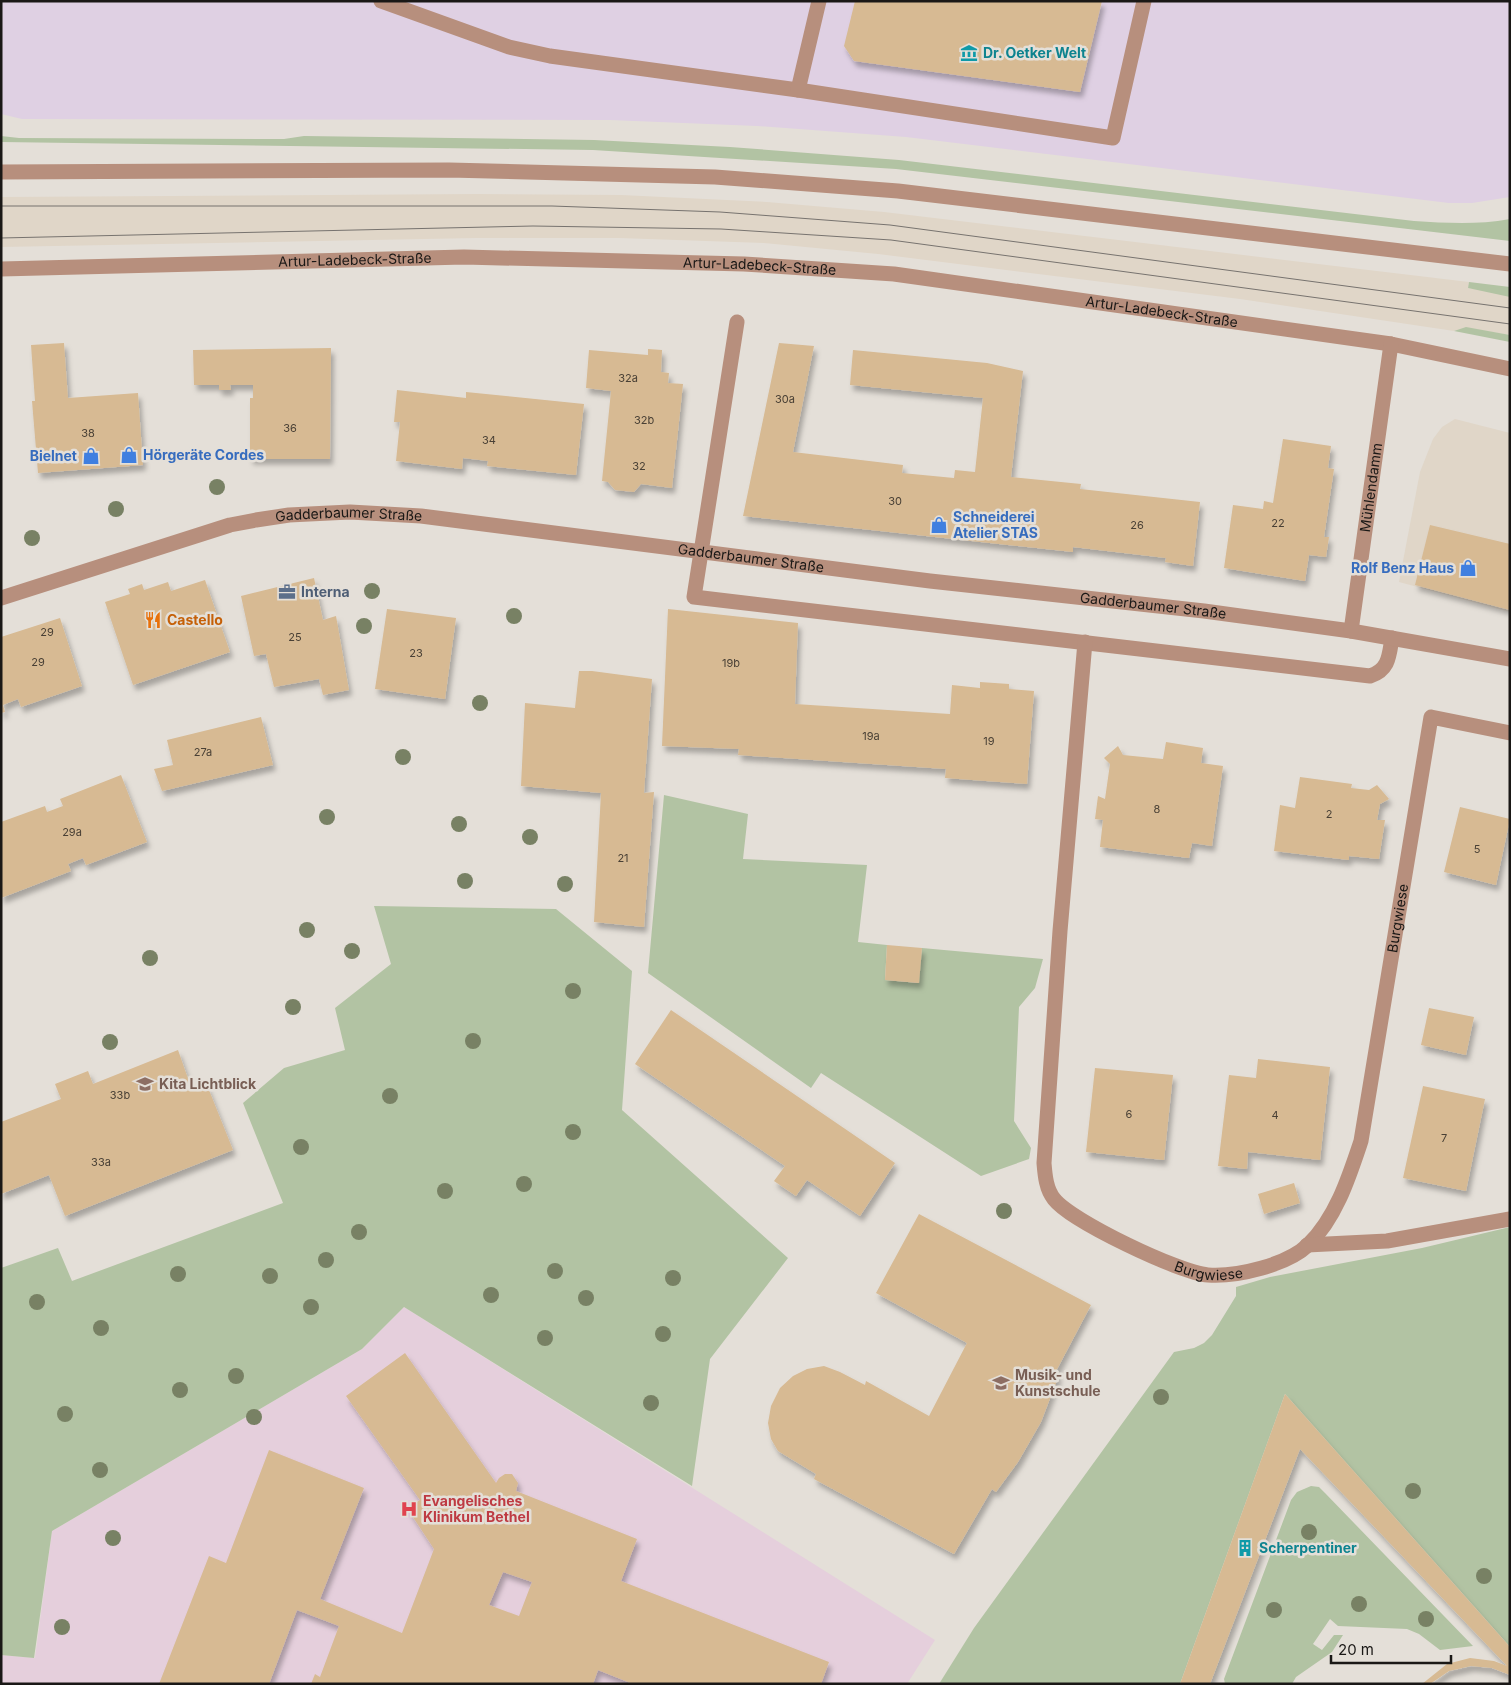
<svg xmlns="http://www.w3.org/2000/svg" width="1511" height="1685" font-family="Inter,sans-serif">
	<defs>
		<filter id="shadow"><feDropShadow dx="3" dy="5.5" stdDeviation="2.5" flood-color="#0004"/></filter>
	</defs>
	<rect width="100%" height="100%" fill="#e4dfd8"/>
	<g fill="#e0d6c8">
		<polygon points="477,194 621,195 767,202 884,212 1469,282 1468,288 1510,295 1510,335 1466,328 1454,331 1240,299 878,254 764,243 619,238 476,238 1,247 1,197"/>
		<polygon points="1455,419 1510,433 1510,612 1399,582 1420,472 1433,439 1442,427"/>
	</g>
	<polygon fill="#dfd0e3" points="1,1 1510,1 1510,197 1472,203 1449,203 906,137 757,126 610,120 22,119 1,114"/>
	<polygon fill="#e5cfdc" points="404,1307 935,1640 907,1684 1,1684 1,1655 35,1658 52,1531 362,1349"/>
	<g fill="#b2c3a3">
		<path d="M 1,136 L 19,138 L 284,139 L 304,136 L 594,140 L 730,147 L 899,160 L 1414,221 C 1447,223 1477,225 1510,219 L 1510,241 L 896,169 L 593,150 L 1,142 Z"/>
		<polygon points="1469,282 1510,287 1510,297 1468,288"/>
		<polygon points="1466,327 1510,335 1510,342 1454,331"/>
		<polygon points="664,795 748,814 743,859 867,865 858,942 887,945 885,980 918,983 922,948 1043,959 1035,988 1019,1007 1014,1121 1031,1148 1029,1159 981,1176 821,1073 811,1088 648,973"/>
		<polygon points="374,906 556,909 632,971 622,1110 788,1258 710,1359 692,1486 404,1307 362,1349 52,1531 34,1658 1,1655 1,1268 58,1248 72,1281 283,1203 243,1103 284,1068 345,1050 335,1008 391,964"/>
		<polygon points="1510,1227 1510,1647 1285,1394 1180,1684 939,1684 974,1628 1174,1352 1194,1348 1204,1343 1212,1335 1236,1296 1236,1287 1270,1277 1422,1248"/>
		<polygon points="1311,1486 1319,1487 1325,1493 1473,1646 1440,1650 1419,1634 1407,1629 1338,1626 1330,1619 1313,1644 1322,1650 1334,1635 1343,1635 1332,1652 1296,1677 1292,1684 1225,1684 1224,1679 1291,1500 1297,1492"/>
	</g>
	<g fill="#d7ba93" fill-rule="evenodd" filter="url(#shadow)">
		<polygon points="855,1 1102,1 1080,92 854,61 844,46"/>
		<polygon points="64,343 68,398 138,393 143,465 38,473 32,401 35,401 31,345"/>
		<polygon points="779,343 814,346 793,452 903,465 902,473 954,478 955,470 975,472 983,398 850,385 853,350 987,363 1023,371 1011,477 1081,484 1080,489 1200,502 1193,566 1165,562 1166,558 1073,547 1073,552 743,516"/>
		<polygon points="331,348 330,459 250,459 250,398 253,398 253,385 230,385 231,390 219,390 219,385 194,385 193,350"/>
		<polygon points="648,349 662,350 661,372 669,373 668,383 683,384 672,488 641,484 634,492 615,490 608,482 602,481 611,391 586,388 589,350 648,355"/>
		<polygon points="397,390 466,398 466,392 584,404 576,475 487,466 488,461 463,458 462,469 396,461 400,422 394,422"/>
		<polygon points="1283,439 1331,446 1328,468 1334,469 1324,537 1329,537 1326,557 1309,555 1305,581 1224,568 1233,505 1263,509 1264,501 1273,503"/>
		<polygon points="1430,525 1510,544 1510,610 1415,585"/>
		<polygon points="314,578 323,620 336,616 349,690 323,695 319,679 274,687 266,654 254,656 241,596"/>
		<polygon points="205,580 230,652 133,685 105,602 130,594 128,589 142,584 144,590 168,582 171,591"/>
		<polygon points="387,609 456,618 445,699 375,689"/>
		<polygon points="668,609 798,623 795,704 950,714 952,685 980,688 980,682 1009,684 1009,689 1034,691 1027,784 945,778 946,769 738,755 739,749 662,746"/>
		<polygon points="60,618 82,686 21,707 18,699 3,705 5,712 1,713 1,637"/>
		<polygon points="579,671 592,671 652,679 644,793 654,792 644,927 594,922 601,793 521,786 525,703 575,708"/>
		<polygon points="261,717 273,765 162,791 154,769 173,765 167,740"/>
		<polygon points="1166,742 1203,748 1201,763 1223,766 1212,846 1192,843 1189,858 1100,847 1103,820 1095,819 1098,796 1105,799 1110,764 1104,758 1118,746 1123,755 1163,759"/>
		<polygon points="121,775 147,842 86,865 83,858 68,864 71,871 1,898 1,822 45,806 47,812 63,806 60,799"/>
		<polygon points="1300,777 1352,784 1351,788 1369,790 1377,785 1389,799 1380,804 1377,820 1385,820 1379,859 1349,856 1349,860 1274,851 1280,805 1295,808"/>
		<polygon points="1460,807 1510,819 1496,885 1444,872"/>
		<polygon points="887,945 922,948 919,983 885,980"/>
		<polygon points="1429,1008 1474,1017 1466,1055 1421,1045"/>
		<polygon points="671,1010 895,1163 860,1216 807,1180 796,1196 774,1181 785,1166 635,1064"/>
		<polygon points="178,1050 192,1090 207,1085 233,1150 65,1216 49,1175 1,1194 1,1122 61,1099 55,1084 88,1071 93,1084"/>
		<polygon points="1258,1059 1330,1067 1320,1160 1248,1152 1247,1169 1218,1166 1229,1075 1256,1078"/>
		<polygon points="1095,1068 1173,1075 1164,1160 1086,1152"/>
		<polygon points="1423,1086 1485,1099 1466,1191 1403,1178"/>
		<polygon points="1294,1183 1300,1203 1264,1214 1258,1194"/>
		<polygon points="919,1214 1091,1305 1055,1373 1059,1375 1041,1422 1018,1462 996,1492 992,1489 954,1554 814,1479 816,1474 778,1451 771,1439 768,1423 771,1406 780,1388 793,1376 807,1369 824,1366 840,1372 865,1385 866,1381 929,1416 967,1343 876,1293"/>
		<path d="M 405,1353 L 496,1483 L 499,1478 L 505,1474 L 512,1474 L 518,1483 L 516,1491 L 637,1539 L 621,1581 L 829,1662 L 821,1684 L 633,1684 L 598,1670 L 593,1684 L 311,1684 L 315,1674 L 320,1677 L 339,1626 L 297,1610 L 269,1684 L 159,1684 L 209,1556 L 226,1563 L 269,1450 L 364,1488 L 320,1599 L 402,1633 L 434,1549 L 407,1508 L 420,1500 L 346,1396 ZM 503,1572 L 532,1582 L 519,1616 L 489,1605 Z"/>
		<polygon points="1285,1394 1510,1647 1510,1675 1492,1668 1471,1666 1449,1671 1430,1684 1422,1684 1447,1664 1470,1658 1494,1661 1507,1666 1300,1449 1210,1684 1180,1684"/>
	</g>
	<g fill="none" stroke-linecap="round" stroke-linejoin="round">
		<g stroke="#b78f7d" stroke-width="15">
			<polyline points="381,1 509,47 550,56 798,90 1113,138 1144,1"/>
			<polyline points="798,90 819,1"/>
			<polyline points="1,172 449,170 715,177 898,191 1510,264"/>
			<path id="s1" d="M 1,269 L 464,257 L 744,264 L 894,274 L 1391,344 L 1510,369"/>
			<path d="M 737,322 L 694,597 L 1370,676 C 1389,670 1389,656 1392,638"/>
			<path id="s2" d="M 1,598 L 230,525 L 256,520 L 289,515 L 350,512 L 421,516 L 930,581 L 1204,611 L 1351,631 L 1510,659"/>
			<path id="s3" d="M 1351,631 L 1391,344"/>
			<path id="s4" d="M 1085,642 L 1060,931 L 1044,1163 C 1045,1175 1046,1189 1054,1199 C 1071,1221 1180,1273 1208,1275 C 1237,1277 1287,1265 1308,1245 C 1336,1218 1349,1177 1361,1141 L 1431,717 L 1510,733"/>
			<polyline points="1307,1245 1387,1241 1510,1219"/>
		</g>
		<g stroke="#77736f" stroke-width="1">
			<polyline points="1,206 552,206 720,212 890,225 1510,308"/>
			<polyline points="1,238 533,226 721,229 891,240 1510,324"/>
		</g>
	</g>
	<g fill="#788164">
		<circle cx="217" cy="487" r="8"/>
		<circle cx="116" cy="509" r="8"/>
		<circle cx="32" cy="538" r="8"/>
		<circle cx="372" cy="591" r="8"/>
		<circle cx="514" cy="616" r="8"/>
		<circle cx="364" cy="626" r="8"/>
		<circle cx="480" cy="703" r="8"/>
		<circle cx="403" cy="757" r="8"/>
		<circle cx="327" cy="817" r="8"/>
		<circle cx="459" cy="824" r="8"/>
		<circle cx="530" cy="837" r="8"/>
		<circle cx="465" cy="881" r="8"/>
		<circle cx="565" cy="884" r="8"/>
		<circle cx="307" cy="930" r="8"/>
		<circle cx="352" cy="951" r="8"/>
		<circle cx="150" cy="958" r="8"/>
		<circle cx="573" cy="991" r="8"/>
		<circle cx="293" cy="1007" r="8"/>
		<circle cx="473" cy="1041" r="8"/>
		<circle cx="110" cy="1042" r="8"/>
		<circle cx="390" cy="1096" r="8"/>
		<circle cx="573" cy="1132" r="8"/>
		<circle cx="301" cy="1147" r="8"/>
		<circle cx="524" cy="1184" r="8"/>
		<circle cx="445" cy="1191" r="8"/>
		<circle cx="1004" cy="1211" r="8"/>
		<circle cx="359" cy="1232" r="8"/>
		<circle cx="326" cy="1260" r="8"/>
		<circle cx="555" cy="1271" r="8"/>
		<circle cx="178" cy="1274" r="8"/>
		<circle cx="270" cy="1276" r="8"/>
		<circle cx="673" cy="1278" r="8"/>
		<circle cx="491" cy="1295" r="8"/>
		<circle cx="586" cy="1298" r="8"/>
		<circle cx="37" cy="1302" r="8"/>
		<circle cx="311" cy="1307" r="8"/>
		<circle cx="101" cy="1328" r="8"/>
		<circle cx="663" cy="1334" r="8"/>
		<circle cx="545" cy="1338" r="8"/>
		<circle cx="236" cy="1376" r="8"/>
		<circle cx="180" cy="1390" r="8"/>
		<circle cx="1161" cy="1397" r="8"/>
		<circle cx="651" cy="1403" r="8"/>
		<circle cx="65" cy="1414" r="8"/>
		<circle cx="254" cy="1417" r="8"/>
		<circle cx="100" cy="1470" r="8"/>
		<circle cx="1413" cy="1491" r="8"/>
		<circle cx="1309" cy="1532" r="8"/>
		<circle cx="113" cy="1538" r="8"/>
		<circle cx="1484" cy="1576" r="8"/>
		<circle cx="1359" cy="1604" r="8"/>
		<circle cx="1274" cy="1610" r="8"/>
		<circle cx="1426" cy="1619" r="8"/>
		<circle cx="62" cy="1627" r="8"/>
	</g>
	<defs>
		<g id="museum-bare" transform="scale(1.35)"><path d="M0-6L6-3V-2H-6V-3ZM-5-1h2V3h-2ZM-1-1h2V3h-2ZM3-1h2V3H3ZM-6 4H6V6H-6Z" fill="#0f9aa8" stroke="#e4dfd8" stroke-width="2.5" paint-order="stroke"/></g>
		<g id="shop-bare" transform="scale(1.35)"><path d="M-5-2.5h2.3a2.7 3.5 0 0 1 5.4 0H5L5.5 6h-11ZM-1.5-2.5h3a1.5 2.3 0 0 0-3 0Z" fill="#3f7fe0" stroke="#e4dfd8" stroke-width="2.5" paint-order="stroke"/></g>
		<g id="office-bare" transform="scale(1.35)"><path d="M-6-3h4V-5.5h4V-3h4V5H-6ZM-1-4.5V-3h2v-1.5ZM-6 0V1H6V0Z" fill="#5c6f8a" stroke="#e4dfd8" stroke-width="2.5" paint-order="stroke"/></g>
		<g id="restaurant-bare" transform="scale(1.35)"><path d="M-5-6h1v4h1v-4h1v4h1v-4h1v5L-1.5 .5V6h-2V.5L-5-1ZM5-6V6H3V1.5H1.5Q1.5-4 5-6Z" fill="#e8710a" stroke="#e4dfd8" stroke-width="2.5" paint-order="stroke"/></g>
		<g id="school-bare" transform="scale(1.35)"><path d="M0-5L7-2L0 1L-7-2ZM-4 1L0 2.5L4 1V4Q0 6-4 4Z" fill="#8d6e63" stroke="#e4dfd8" stroke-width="2.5" paint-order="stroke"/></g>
		<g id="hospital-bare" transform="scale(1.35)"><path d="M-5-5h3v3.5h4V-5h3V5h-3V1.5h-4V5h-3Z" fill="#e0444e" stroke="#e4dfd8" stroke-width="2.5" paint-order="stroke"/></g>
		<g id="building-bare" transform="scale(1.35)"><path d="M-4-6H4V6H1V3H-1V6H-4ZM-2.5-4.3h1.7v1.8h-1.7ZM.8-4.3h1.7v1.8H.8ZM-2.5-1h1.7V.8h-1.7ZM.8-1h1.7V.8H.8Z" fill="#0f9aa8" stroke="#e4dfd8" stroke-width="2.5" paint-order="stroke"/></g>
	</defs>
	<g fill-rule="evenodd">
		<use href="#museum-bare" x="969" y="53"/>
		<use href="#shop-bare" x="129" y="455"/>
		<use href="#shop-bare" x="91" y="456"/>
		<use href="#shop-bare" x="939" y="525"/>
		<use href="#shop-bare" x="1468" y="568"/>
		<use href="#office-bare" x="287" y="592"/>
		<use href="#restaurant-bare" x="153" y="620"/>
		<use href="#school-bare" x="145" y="1084"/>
		<use href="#school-bare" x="1001" y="1383"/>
		<use href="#hospital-bare" x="409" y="1509"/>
		<use href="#building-bare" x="1245" y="1548"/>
	</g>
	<g text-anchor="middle" stroke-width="5" stroke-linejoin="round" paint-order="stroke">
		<g font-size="11" fill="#494035">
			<text x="628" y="382">32a</text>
			<text x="785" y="403">30a</text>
			<text x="644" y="424">32b</text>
			<text x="290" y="432">36</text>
			<text x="88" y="437">38</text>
			<text x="489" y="444">34</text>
			<text x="639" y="470">32</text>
			<text x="895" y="505">30</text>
			<text x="1278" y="527">22</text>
			<text x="1137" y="529">26</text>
			<text x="47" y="636">29</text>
			<text x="295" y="641">25</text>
			<text x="416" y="657">23</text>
			<text x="38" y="666">29</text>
			<text x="731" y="667">19b</text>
			<text x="871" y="740">19a</text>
			<text x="989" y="745">19</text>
			<text x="203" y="756">27a</text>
			<text x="1157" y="813">8</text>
			<text x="1329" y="818">2</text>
			<text x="72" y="836">29a</text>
			<text x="1477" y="853">5</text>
			<text x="623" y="862">21</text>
			<text x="120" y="1099">33b</text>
			<text x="1129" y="1118">6</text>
			<text x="1275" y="1119">4</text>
			<text x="1444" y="1142">7</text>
			<text x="101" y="1166">33a</text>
		</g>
		<g font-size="14" font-weight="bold" fill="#0d838f" stroke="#e4dfd8" text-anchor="start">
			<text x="983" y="58">Dr. Oetker Welt</text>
			<text x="1259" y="1553">Scherpentiner</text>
		</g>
		<g font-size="14" fill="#1a1816" stroke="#e4dfd8">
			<text dy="5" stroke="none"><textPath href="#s1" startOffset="354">Artur-Ladebeck-Straße</textPath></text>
			<text dy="5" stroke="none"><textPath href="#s1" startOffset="759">Artur-Ladebeck-Straße</textPath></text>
			<text dy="5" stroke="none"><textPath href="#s1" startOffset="1164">Artur-Ladebeck-Straße</textPath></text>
			<text dy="5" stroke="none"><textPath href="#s3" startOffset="145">Mühlendamm</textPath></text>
			<text dy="5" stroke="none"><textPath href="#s2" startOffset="360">Gadderbaumer Straße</textPath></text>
			<text dy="5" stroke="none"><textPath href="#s2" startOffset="765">Gadderbaumer Straße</textPath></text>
			<text dy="5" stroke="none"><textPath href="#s2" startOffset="1170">Gadderbaumer Straße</textPath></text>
			<text dy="5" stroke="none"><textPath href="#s4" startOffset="1184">Burgwiese</textPath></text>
			<text dy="5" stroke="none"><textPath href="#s4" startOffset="734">Burgwiese</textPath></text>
		</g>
		<g font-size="14" font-weight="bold" fill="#366cbe" stroke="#e4dfd8" text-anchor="start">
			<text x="143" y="460">Hörgeräte Cordes</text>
			<text x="77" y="461" text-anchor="end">Bielnet</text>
			<text x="953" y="522">Schneiderei<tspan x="953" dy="16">Atelier STAS</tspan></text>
			<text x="1454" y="573" text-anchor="end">Rolf Benz Haus</text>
		</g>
		<g font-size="14" font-weight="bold" fill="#4e5e75" stroke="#e4dfd8" text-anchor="start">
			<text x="301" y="597">Interna</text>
		</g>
		<g font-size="14" font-weight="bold" fill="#c56008" stroke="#e4dfd8" text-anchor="start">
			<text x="167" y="625">Castello</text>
		</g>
		<g font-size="14" font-weight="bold" fill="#785e54" stroke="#e4dfd8" text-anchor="start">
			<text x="159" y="1089">Kita Lichtblick</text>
			<text x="1015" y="1380">Musik- und<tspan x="1015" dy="16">Kunstschule</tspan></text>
		</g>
		<g font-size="14" font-weight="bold" fill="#be3a42" stroke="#e4dfd8" text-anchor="start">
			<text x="423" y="1506">Evangelisches<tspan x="423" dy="16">Klinikum Bethel</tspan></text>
		</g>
	</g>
	<rect width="1511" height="1685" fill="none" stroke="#1a1816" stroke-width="5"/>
	<path d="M1331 1655v8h120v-8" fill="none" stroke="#1a1816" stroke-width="2.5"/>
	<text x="1338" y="1655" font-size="15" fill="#1a1816" stroke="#e4dfd8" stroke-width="4" paint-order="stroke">20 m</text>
</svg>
